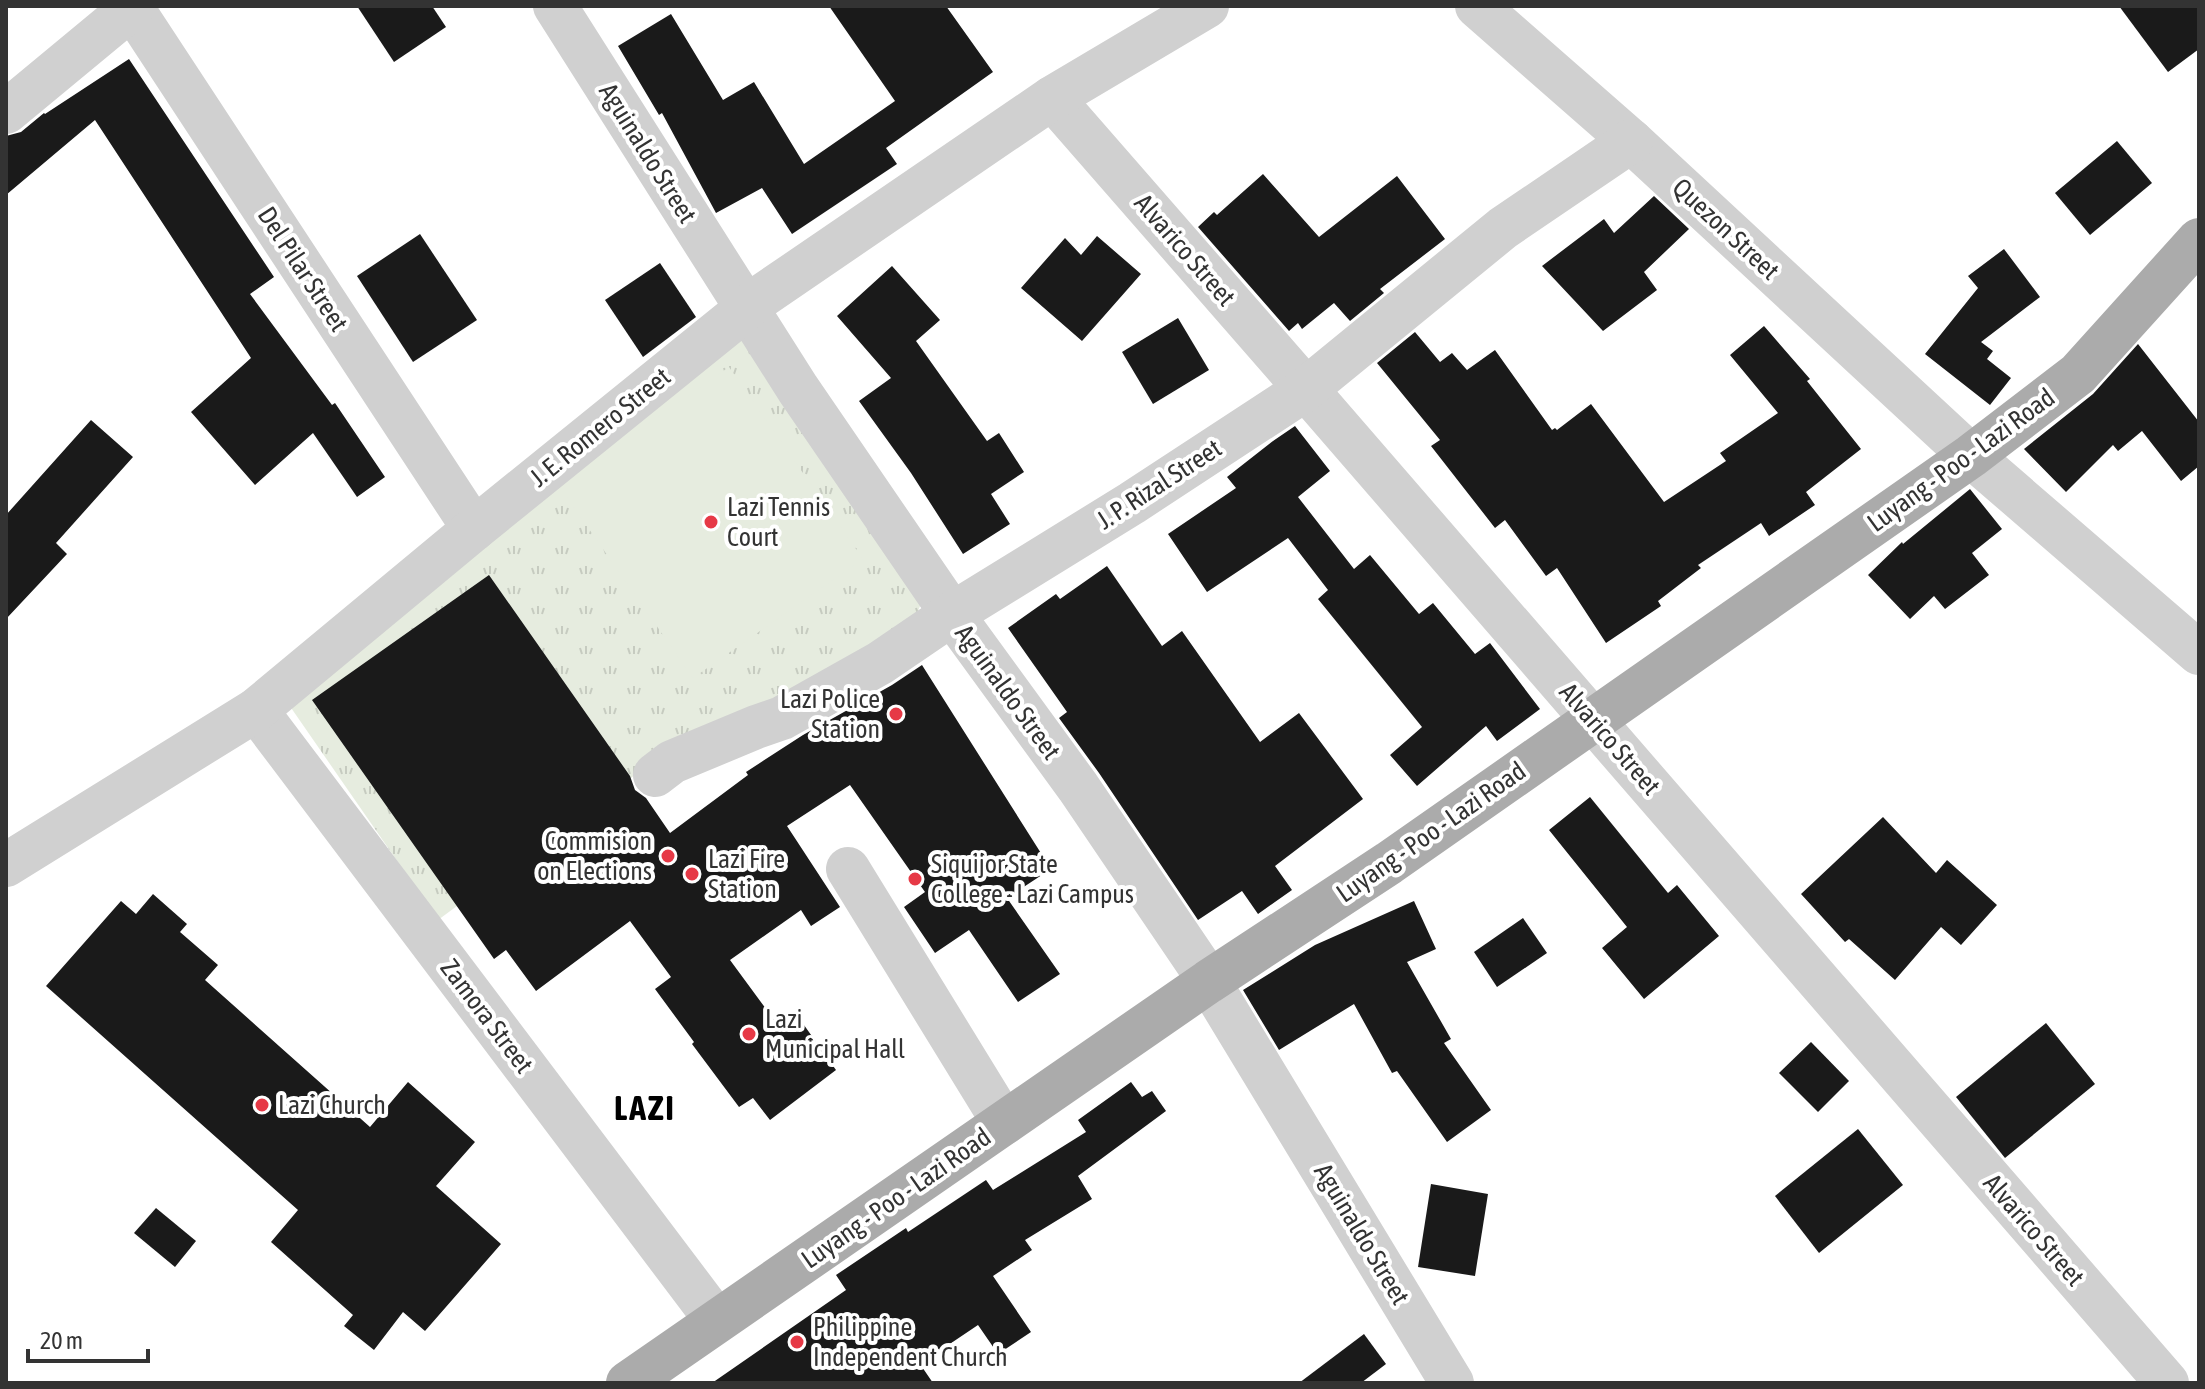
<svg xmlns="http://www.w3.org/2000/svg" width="2205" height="1389" font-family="'Asap Condensed',sans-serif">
	<defs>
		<pattern id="park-tufts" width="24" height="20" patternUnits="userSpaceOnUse" patternTransform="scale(2)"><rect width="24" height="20" fill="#e6ecdf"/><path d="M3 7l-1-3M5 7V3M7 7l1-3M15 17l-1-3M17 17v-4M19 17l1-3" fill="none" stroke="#c6cbc0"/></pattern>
	</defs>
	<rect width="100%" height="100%" fill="#fff"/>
	<polygon fill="url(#park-tufts)" points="737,336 748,345 921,604 915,618 905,632 665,753 438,920 287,702"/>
	<polygon fill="#e6ecdf" points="729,367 863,559 693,678 559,486"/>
	<g fill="#1a1a1a">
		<polygon points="357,6 432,6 446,27 394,62"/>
		<polygon points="829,6 946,6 993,72 886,148 897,164 792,234 762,188 716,213 662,113 659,115 618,46 671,14 723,100 754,82 804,164 895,101"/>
		<polygon points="2119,6 2199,6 2199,49 2168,72"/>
		<polygon points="129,59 274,277 250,294 332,405 335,403 385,477 357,497 313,433 255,485 191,412 251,358 95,120 6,195 6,136 21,132 44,113 45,114"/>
		<polygon points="2117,141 2152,183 2090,235 2055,193"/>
		<polygon points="1263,174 1319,237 1397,176 1445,239 1380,289 1384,293 1350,321 1334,303 1302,329 1298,323 1289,331 1198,227 1214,212 1217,215"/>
		<polygon points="1654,196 1689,229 1644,272 1657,290 1603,331 1542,266 1604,219 1614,233"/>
		<polygon points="420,234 477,320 413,362 357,276"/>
		<polygon points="1097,236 1141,274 1082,341 1021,288 1065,238 1081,255"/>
		<polygon points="2004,249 2040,297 1981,342 1993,351 1987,359 2011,378 1990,405 1925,354 1978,288 1968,276"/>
		<polygon points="660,263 696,317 643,357 605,300"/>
		<polygon points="892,266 940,320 916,341 987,441 999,433 1024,472 991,494 1010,524 963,554 911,473 859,401 891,378 837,316"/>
		<polygon points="1178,318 1209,370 1153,404 1122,352"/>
		<polygon points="1764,326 1810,379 1807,381 1861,449 1806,492 1815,505 1769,536 1761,523 1698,565 1701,568 1658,601 1661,606 1606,643 1557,568 1546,576 1505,520 1495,528 1431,446 1440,440 1377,363 1415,332 1440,362 1452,353 1467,370 1495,350 1552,430 1555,428 1557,430 1591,404 1664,502 1726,461 1720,453 1778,413 1730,355"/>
		<polygon points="2138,344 2199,422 2199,466 2181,481 2142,431 2118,451 2113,445 2066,492 2024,449 2093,394"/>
		<polygon points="91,420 133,457 56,543 67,554 6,619 6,515"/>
		<polygon points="1295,426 1330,471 1298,497 1354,569 1370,555 1419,614 1433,603 1475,654 1490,643 1540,709 1497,741 1486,726 1417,786 1390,755 1422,727 1318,599 1328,590 1288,538 1207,592 1168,534 1236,488 1227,477 1273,441"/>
		<polygon points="1970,489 2002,529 1972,553 1989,575 1945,609 1934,596 1910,619 1868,575 1902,542 1903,544"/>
		<polygon points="1107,566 1162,646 1182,631 1260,742 1299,713 1363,799 1275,866 1292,890 1258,914 1242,891 1198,920 1099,773 1059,718 1067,712 1008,628 1056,594 1060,599"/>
		<polygon points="489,575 630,776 635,790 646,798 670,833 748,775 746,772 803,735 892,685 922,665 1051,869 1007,898 1060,974 1018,1002 969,930 935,953 904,907 925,892 850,785 787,826 840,907 811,926 801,910 730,960 777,1024 794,1011 836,1070 770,1120 753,1098 739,1107 692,1044 694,1042 655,989 671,977 630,921 536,991 506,950 494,959 312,700"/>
		<polygon points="1590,797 1668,893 1677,885 1719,936 1644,999 1602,948 1627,927 1549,830"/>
		<polygon points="1883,817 1936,873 1947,860 1997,905 1961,945 1941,927 1895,980 1849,939 1845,942 1801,894"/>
		<polygon points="153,894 187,924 180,932 218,965 205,980 370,1127 408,1082 475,1142 436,1186 501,1244 425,1331 403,1312 374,1350 344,1326 353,1315 271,1242 298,1210 46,986 121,901 136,914"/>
		<polygon points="1414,901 1436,949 1407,962 1451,1039 1444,1043 1491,1110 1447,1142 1397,1071 1392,1073 1354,1004 1279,1050 1243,990 1315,945"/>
		<polygon points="1523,918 1547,953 1497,987 1474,952"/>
		<polygon points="2046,1023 2095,1084 2005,1158 1956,1097"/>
		<polygon points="1811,1042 1849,1081 1818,1112 1779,1073"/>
		<polygon points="1131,1082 1142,1097 1152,1091 1166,1111 1078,1176 1092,1199 1025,1240 1032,1250 993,1276 1031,1332 998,1354 978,1325 920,1364 933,1383 712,1383 846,1290 836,1275 906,1228 908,1232 986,1180 993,1190 1086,1132 1078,1120"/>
		<polygon points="1858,1129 1903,1185 1819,1253 1775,1196"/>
		<polygon points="1431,1184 1488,1194 1475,1276 1418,1267"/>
		<polygon points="156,1208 196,1241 175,1267 134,1233"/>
		<polygon points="1364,1334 1386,1364 1361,1383 1299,1383"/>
	</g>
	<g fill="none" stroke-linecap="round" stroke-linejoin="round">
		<g stroke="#d0d0d0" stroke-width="44">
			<polyline points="555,6 798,389 952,614 1078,787 1198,964 1452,1383"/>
			<polyline points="1477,6 1631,141 1971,456 2199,653"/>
			<polyline points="132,8 474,529"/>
			<polyline points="1052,98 1306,389 2167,1383"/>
			<polyline points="6,112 134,6"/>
			<polyline points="256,710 717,1321"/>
			<polyline points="655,775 672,762 756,727 782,718 880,663 952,614 1132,503 1306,389 1503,228 1631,141"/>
			<polyline points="6,865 256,710 474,529 762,296 1052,98 1207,6"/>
			<polyline points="848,869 1004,1123"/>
		</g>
		<polyline stroke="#ababab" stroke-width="44" points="628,1383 1208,982 1389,863 1971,456 2078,374 2199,240"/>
	</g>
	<g fill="#e63946" stroke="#fff" stroke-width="3">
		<circle cx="711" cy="522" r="8"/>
		<circle cx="896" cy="714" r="8"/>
		<circle cx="668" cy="856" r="8"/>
		<circle cx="692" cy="874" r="8"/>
		<circle cx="915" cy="879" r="8"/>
		<circle cx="749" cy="1034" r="8"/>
		<circle cx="262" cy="1105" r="8"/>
		<circle cx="797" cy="1342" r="8"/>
	</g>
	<g text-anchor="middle" stroke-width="8" stroke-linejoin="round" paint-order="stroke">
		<g font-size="26" fill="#333" stroke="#fff">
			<text transform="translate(648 153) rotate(58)" y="9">Aguinaldo Street</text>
			<text transform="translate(1726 229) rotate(43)" y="9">Quezon Street</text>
			<text transform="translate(1185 250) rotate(49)" y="9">Alvarico Street</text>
			<text transform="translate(303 269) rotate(57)" y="9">Del Pilar Street</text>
			<text transform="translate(600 427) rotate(-39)" y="9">J. E. Romero Street</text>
			<text transform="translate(1961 460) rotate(-36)" y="9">Luyang - Poo - Lazi Road</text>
			<text transform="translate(1159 484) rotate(-33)" y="9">J. P. Rizal Street</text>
			<text transform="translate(1008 692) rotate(54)" y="9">Aguinaldo Street</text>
			<text transform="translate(1610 739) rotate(49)" y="9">Alvarico Street</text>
			<text transform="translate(1431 832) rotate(-35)" y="9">Luyang - Poo - Lazi Road</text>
			<text transform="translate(487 1016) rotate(53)" y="9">Zamora Street</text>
			<text transform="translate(896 1198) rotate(-35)" y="9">Luyang - Poo - Lazi Road</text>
			<text transform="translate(2034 1230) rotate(49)" y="9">Alvarico Street</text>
			<text transform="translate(1362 1234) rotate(59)" y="9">Aguinaldo Street</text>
		</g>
		<g font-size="26" fill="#333" stroke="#fff" text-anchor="start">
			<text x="727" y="516">Lazi Tennis<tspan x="727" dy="30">Court</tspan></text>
			<text x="880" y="708" text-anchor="end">Lazi Police<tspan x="880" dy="30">Station</tspan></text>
			<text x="652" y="850" text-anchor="end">Commision<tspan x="652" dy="30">on Elections</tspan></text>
			<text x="708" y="868">Lazi Fire<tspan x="708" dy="30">Station</tspan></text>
			<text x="931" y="873">Siquijor State<tspan x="931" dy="30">College - Lazi Campus</tspan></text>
			<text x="765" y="1028">Lazi<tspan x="765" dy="30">Municipal Hall</tspan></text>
			<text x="278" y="1114">Lazi Church</text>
			<text x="813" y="1336">Philippine<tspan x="813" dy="30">Independent Church</tspan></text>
		</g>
		<g font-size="34" font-weight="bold" letter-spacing="2" fill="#000" stroke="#fff">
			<text x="645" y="1120">LAZI</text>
		</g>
	</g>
	<rect width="2205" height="1389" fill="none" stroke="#333333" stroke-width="16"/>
	<path d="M28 1349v12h120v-12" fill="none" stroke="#333333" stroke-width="4"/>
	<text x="40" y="1349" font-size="24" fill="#333333" stroke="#ffffff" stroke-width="6" paint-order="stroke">20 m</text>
</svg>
